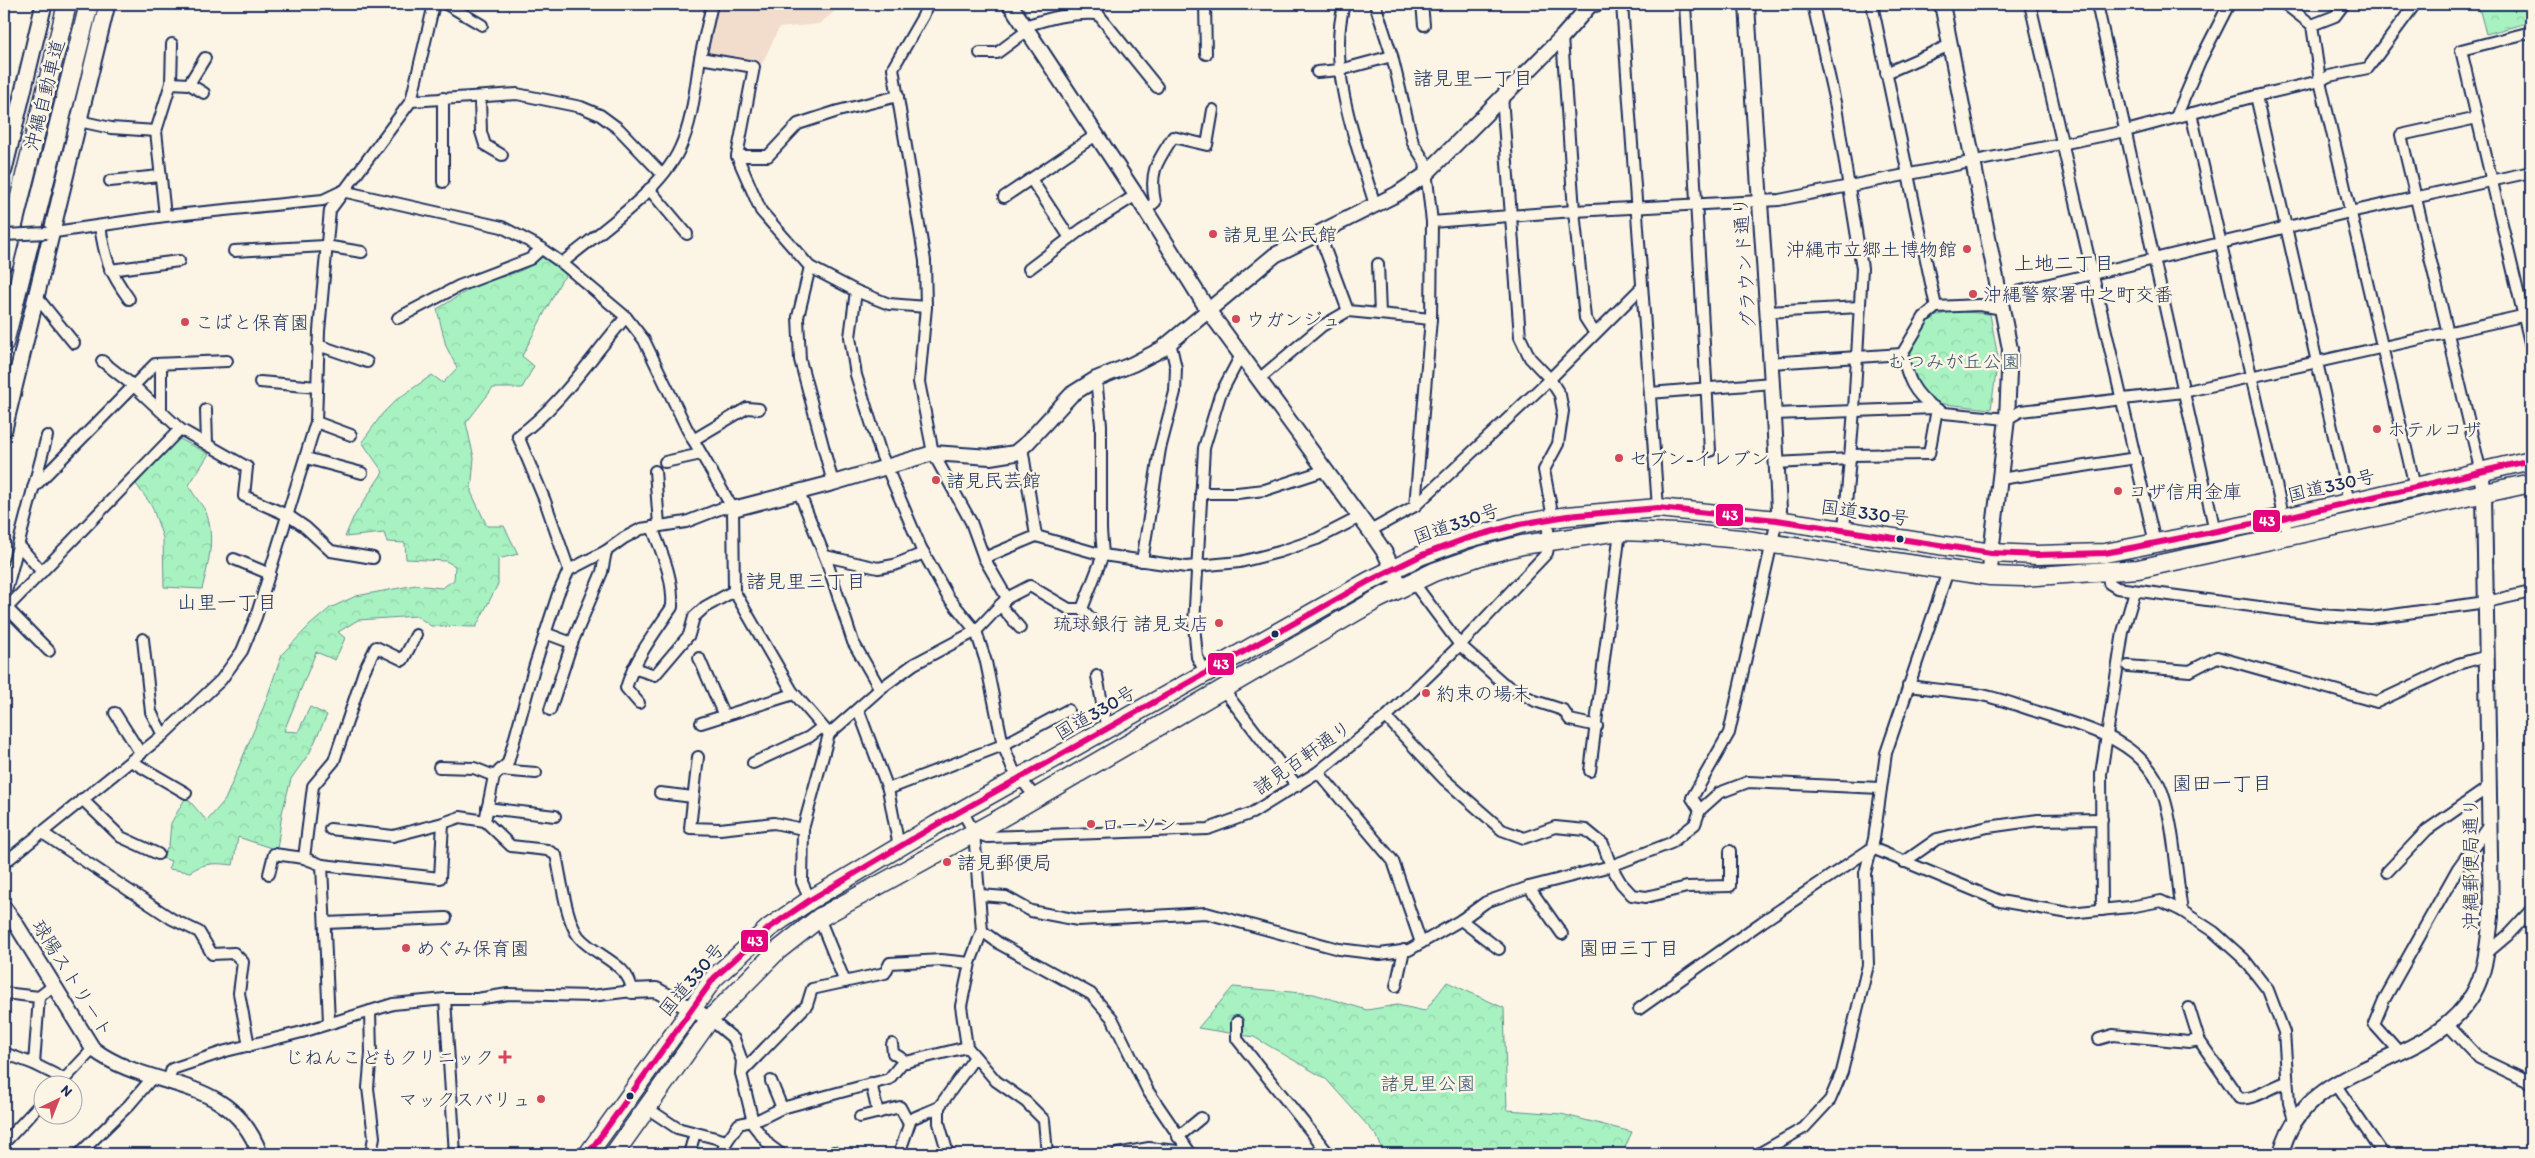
<svg xmlns="http://www.w3.org/2000/svg" width="2535" height="1158" font-family="Itim,'Klee One',sans-serif">
	<defs>
		<pattern id="park-crowns" width="20" height="18" patternUnits="userSpaceOnUse" patternTransform="scale(1.25)"><rect width="20" height="18" fill="#a8f2c1"/><path d="M2 6a3 3 0 1 1 6 0M12 15a3 3 0 1 1 6 0" fill="none" stroke="#90d0a8"/></pattern>
	</defs>
	<rect width="100%" height="100%" fill="#fcf5e5"/>
	<filter id="ink" filterUnits="userSpaceOnUse"><feTurbulence type="fractalNoise" baseFrequency=".02" numOctaves="2"/><feDisplacementMap in="SourceGraphic" scale="10" xChannelSelector="R" yChannelSelector="G"/><feConvolveMatrix kernelMatrix="1 2 1 2 8 2 1 2 1" color-interpolation-filters="sRGB"/></filter>
	<g filter="url(#ink)">
		<polygon fill="#f2ddcd" points="718,4 844,4 819,24 779,28 762,64 707,55"/>
		<g fill="url(#park-crowns)" stroke="#629090">
			<polygon points="2478,4 2531,4 2531,22 2486,34"/>
			<path d="M 547,251 L 571,270 L 561,281 L 522,356 L 534,366 L 522,388 L 493,388 L 466,423 L 474,458 L 471,492 L 487,526 L 504,526 L 518,554 L 498,559 L 498,584 L 476,627 L 431,626 L 417,616 L 358,620 L 338,632 L 345,638 L 335,660 L 316,652 L 284,731 L 298,732 L 310,707 L 327,715 L 310,752 L 291,779 L 282,813 L 277,850 L 238,837 L 233,865 C 215,863 205,862 190,872 L 168,869 L 171,861 L 162,858 L 169,845 L 171,823 L 186,797 L 207,821 L 225,800 L 264,706 L 282,654 L 310,625 L 330,608 L 356,596 L 416,585 L 442,588 L 454,580 L 455,566 L 446,561 L 406,559 L 405,543 L 387,542 L 384,533 L 345,537 L 353,518 L 383,472 L 362,442 L 383,413 L 396,400 L 432,375 L 443,383 L 457,368 L 446,346 L 437,309 C 453,300 469,288 485,282 C 509,274 530,272 547,251 Z"/>
			<polygon points="1953,311 1990,314 1998,358 1991,409 1935,403 1924,395 1917,384 1909,363 1913,344 1925,324 1936,316"/>
			<path d="M 174,436 L 209,454 L 189,485 C 193,496 205,507 207,515 C 215,539 208,566 202,589 L 164,587 L 163,538 L 152,506 L 136,484 Z"/>
			<polygon points="1447,982 1504,1008 1507,1110 1561,1114 1632,1132 1622,1154 1384,1154 1377,1136 1326,1079 1254,1037 1198,1028 1233,987 1314,994 1367,1010 1397,1005 1425,1011"/>
		</g>
		<g fill="none" stroke-linecap="round" stroke-linejoin="round">
			<g stroke="#1b2f5e" stroke-width="14">
				<g id="street">
					<polyline points="446,4 482,25"/>
					<polyline points="712,4 700,58 754,67 737,156 761,211 810,267 856,291 889,304 926,307"/>
					<polyline points="928,4 923,16 893,68 925,261 926,307 919,382 933,453 971,522 984,558 1007,598"/>
					<polyline points="1205,4 1206,54"/>
					<path d="M 1344,4 C 1327,70 1356,142 1375,205"/>
					<polyline points="1375,4 1392,56 1413,143 1425,162 1432,222 1431,319 1415,506"/>
					<polyline points="1422,4 1424,25"/>
					<polyline points="1622,4 1658,508"/>
					<polyline points="1685,4 1710,451"/>
					<polyline points="1813,4 1836,107 1862,268 1854,410 1844,529"/>
					<polyline points="1872,4 1936,307 1924,317 1902,354"/>
					<polyline points="2030,4 2155,543"/>
					<polyline points="2097,4 2215,531"/>
					<polyline points="2285,4 2312,25 2320,81 2415,487"/>
					<polyline points="1098,14 1157,87"/>
					<polyline points="2312,25 2335,16 2344,4"/>
					<path d="M 1025,26 C 1050,18 1071,12 1098,14 L 1098,4"/>
					<polyline points="2531,32 2461,50 2531,347"/>
					<polyline points="1562,37 1574,211 1585,318 1594,332"/>
					<polyline points="980,53 997,53 1028,30"/>
					<polyline points="1317,72 1340,70 1392,56"/>
					<polyline points="1886,73 1950,45"/>
					<polyline points="171,83 189,84 205,58"/>
					<polyline points="189,84 204,93"/>
					<polyline points="1502,96 1520,337 1530,358 1550,379 1560,395 1563,411 1558,444 1544,470 1553,518"/>
					<polyline points="2256,96 2349,502"/>
					<polyline points="443,98 443,182"/>
					<polyline points="480,98 481,132 485,145 502,155"/>
					<polyline points="411,101 517,94 581,107 600,115 619,129 662,174"/>
					<polyline points="2191,113 2288,537"/>
					<polyline points="2176,117 2200,61 2229,4"/>
					<polyline points="2477,118 2401,135 2481,473"/>
					<polyline points="79,121 111,128 156,131"/>
					<polyline points="737,156 768,156 798,124 838,111 898,96"/>
					<polyline points="1031,179 1070,238"/>
					<polyline points="110,181 160,176"/>
					<polyline points="649,189 687,234"/>
					<polyline points="1004,197 1096,135"/>
					<path d="M 1146,210 L 1155,202 C 1149,171 1157,162 1173,137 L 1207,145 L 1213,110"/>
					<polyline points="165,216 156,131 171,83 172,44"/>
					<polyline points="1432,222 1574,211 1779,200 2126,131 2256,96 2320,81 2329,76 2368,68 2415,4"/>
					<path d="M 100,226 C 105,259 109,271 129,299"/>
					<polyline points="48,233 165,216 323,200 342,191 502,227 536,245 562,263 626,317 644,340 687,429 733,509 734,591 792,691 829,734 803,829 802,882 810,900"/>
					<polyline points="1319,233 1348,311"/>
					<polyline points="234,251 325,246 362,252"/>
					<path d="M 562,263 C 598,233 661,191 680,148 C 693,120 695,88 700,58"/>
					<polyline points="1378,264 1380,314"/>
					<polyline points="810,267 798,317 800,360 833,483"/>
					<polyline points="1029,269 1082,229 1136,195"/>
					<polyline points="110,270 179,261"/>
					<polyline points="856,291 850,337 856,375 881,454 921,548 948,597 976,631 986,662 1003,745 1013,769 1035,797"/>
					<polyline points="36,296 74,343"/>
					<polyline points="2000,296 2350,212 2531,172"/>
					<polyline points="1936,307 1979,305 2003,309"/>
					<polyline points="1766,312 1860,307"/>
					<polyline points="398,318 459,286 530,259 542,248"/>
					<polyline points="318,345 367,362"/>
					<polyline points="102,361 135,387 180,429 247,467 244,496 289,516 305,527 331,551 373,558"/>
					<path d="M 1770,363 L 1902,354 C 1908,378 1913,394 1935,408"/>
					<polyline points="1259,379 1322,326 1348,311 1431,319"/>
					<polyline points="260,382 317,387"/>
					<polyline points="1650,393 1772,383"/>
					<polyline points="206,410 207,444"/>
					<polyline points="161,411 161,364"/>
					<polyline points="1774,414 1935,408 1944,413 2007,419 2021,411 2183,392 2531,314"/>
					<polyline points="316,422 351,435"/>
					<polyline points="693,440 747,408 759,409"/>
					<polyline points="1850,455 1929,454 1937,409"/>
					<polyline points="306,458 362,473"/>
					<polyline points="665,462 701,454"/>
					<polyline points="1776,463 1850,459"/>
					<polyline points="655,471 659,525"/>
					<polyline points="2000,479 2136,458"/>
					<polyline points="33,488 155,364 227,361"/>
					<polyline points="799,492 827,562 853,642 880,689"/>
					<polyline points="1201,493 1237,493 1265,490 1326,470"/>
					<polyline points="1370,531 1415,506 1550,379 1641,288"/>
					<polyline points="1036,536 1103,555 1186,567 1240,562 1279,552 1317,539 1360,517"/>
					<polyline points="18,544 42,572"/>
					<polyline points="825,556 878,568 894,565 924,553"/>
					<polyline points="984,558 1036,536 1022,447"/>
					<polyline points="234,559 270,574"/>
					<polyline points="1142,561 1160,449 1175,392 1176,368 1170,342"/>
					<polyline points="2107,567 2109,583 2117,588 2319,615 2371,618 2486,602 2531,592"/>
					<path d="M 569,570 L 545,501 L 518,436 C 561,405 592,356 626,317"/>
					<polyline points="1413,582 1460,645 1503,683 1535,701 1563,710 1570,720 1597,726"/>
					<polyline points="4,599 47,436"/>
					<polyline points="1000,605 1020,628"/>
					<polyline points="7,608 49,651"/>
					<polyline points="1082,609 1094,622"/>
					<polyline points="4,611 180,429"/>
					<polyline points="545,633 572,643"/>
					<polyline points="143,639 151,712 163,735"/>
					<polyline points="699,658 724,716"/>
					<polyline points="2128,666 2190,671 2217,657 2377,702 2458,664 2487,656"/>
					<polyline points="633,668 655,675 689,635 694,617 705,607 734,591"/>
					<polyline points="1206,673 1197,657 1194,625 1204,448 1220,395 1241,355"/>
					<polyline points="1097,676 1107,730"/>
					<path d="M 1908,686 C 1930,689 1953,691 1976,694 C 1997,697 2018,706 2038,712 C 2082,727 2136,737 2159,784 C 2174,816 2176,875 2182,911"/>
					<polyline points="1222,688 1297,786"/>
					<path d="M 639,703 L 626,688 C 635,658 654,634 672,607 C 674,579 662,553 652,527"/>
					<polyline points="858,709 888,789 899,847"/>
					<polyline points="550,710 572,643 602,572 606,551"/>
					<polyline points="115,713 141,754"/>
					<polyline points="1386,717 1444,779 1502,830 1524,838 1555,827 1586,830 1603,844 1611,866 1621,883 1632,895 1646,897 1687,887 1730,886 1730,851"/>
					<polyline points="701,723 794,694"/>
					<polyline points="829,734 880,689 914,664 976,631 1007,598 1030,586 1069,609 1082,609 1103,555 1101,530 1101,425 1096,379"/>
					<polyline points="698,757 690,828 720,829 774,823 803,829"/>
					<polyline points="131,761 186,793"/>
					<polyline points="753,763 809,737 822,727"/>
					<polyline points="439,767 474,768 494,776"/>
					<polyline points="500,770 536,773"/>
					<polyline points="1590,771 1620,531"/>
					<polyline points="1318,772 1393,861 1421,943"/>
					<polyline points="888,789 1003,745 1068,710"/>
					<polyline points="660,793 693,797"/>
					<polyline points="82,799 121,837 158,854"/>
					<polyline points="487,808 555,816"/>
					<polyline points="1700,810 1692,798 1729,733 1777,520"/>
					<polyline points="962,811 974,832 982,931 970,963 961,1006 967,1047 996,1081 1026,1102 1044,1120 1047,1154"/>
					<polyline points="443,823 460,817 485,821"/>
					<polyline points="41,832 172,919 199,932 212,954 234,953 243,962 239,993 249,1046"/>
					<polyline points="974,832 987,837 1208,829 1252,813 1318,772 1386,717 1460,645 1547,553 1549,543 1547,518"/>
					<polyline points="1872,848 2000,901 2069,913 2130,907 2161,901 2182,911 2214,932 2244,959 2268,990 2284,1032 2289,1103 2295,1123"/>
					<polyline points="1904,862 1937,839 1988,827 2038,820 2102,819"/>
					<polyline points="4,863 163,735 221,680 242,651 256,617 316,422 319,331 330,210 411,101 434,4"/>
					<polyline points="322,865 440,878 443,823 393,836 330,829"/>
					<polyline points="2387,872 2427,830 2489,787"/>
					<polyline points="269,874 274,854 304,858"/>
					<polyline points="1529,887 1562,934"/>
					<polyline points="980,895 1006,897 1031,911 1078,920 1206,913 1339,949 1380,954 1409,950 1461,920 1486,902 1529,887 1611,866 1671,843 1695,824 1700,810 1719,793 1748,782 1880,788"/>
					<polyline points="2102,910 2101,774 2123,632 2135,591"/>
					<polyline points="819,918 845,982"/>
					<polyline points="1461,920 1499,949"/>
					<polyline points="325,923 446,918"/>
					<polyline points="982,931 1000,944 1091,994 1112,1018 1148,1091 1191,1154"/>
					<polyline points="2487,953 2507,936 2531,910"/>
					<polyline points="1396,986 1404,950"/>
					<polyline points="4,993 39,997"/>
					<polyline points="445,999 455,1154"/>
					<path d="M 2189,1008 L 2199,1040 L 2239,1098 C 2254,1101 2272,1086 2287,1082"/>
					<polyline points="1639,1009 1762,922 1872,848"/>
					<polyline points="370,1011 371,1053 368,1088 374,1137 371,1154"/>
					<polyline points="710,1019 734,1039 742,1061 741,1073 754,1126 769,1145 781,1154"/>
					<polyline points="329,1022 322,865 304,858 313,786 334,761 364,671 376,647 403,660 416,635"/>
					<polyline points="1237,1022 1237,1039 1329,1154"/>
					<polyline points="2447,1024 2479,1058 2531,1083"/>
					<polyline points="2099,1039 2113,1035 2189,1042 2199,1040"/>
					<polyline points="892,1044 893,1053 907,1062"/>
					<polyline points="4,1053 34,1064 64,1079"/>
					<polyline points="2400,1053 2374,1024 2384,1000 2458,868 2489,825"/>
					<polyline points="34,1064 39,997 53,986"/>
					<polyline points="741,1073 807,1005 812,989 885,973 890,963 941,960 970,963"/>
					<path d="M 168,1081 L 172,1069 L 226,1051 L 302,1032 L 393,1004 L 445,999 L 477,999 L 508,994 L 591,996 L 632,991 C 630,964 595,956 579,937 C 566,921 561,877 556,855 L 547,850 L 511,846 L 485,821 L 494,776 L 508,763 L 534,668 L 558,594 L 569,570 L 606,551 L 624,538 L 641,529 L 686,522 L 722,508 L 733,509"/>
					<polyline points="771,1081 782,1108"/>
					<polyline points="871,1083 878,1113"/>
					<polyline points="2335,1084 2383,1154"/>
					<polyline points="58,1086 93,1049"/>
					<polyline points="647,1108 677,1128 727,1141 739,1124 760,1119 782,1108 889,1079 902,1063 967,1047"/>
					<polyline points="860,1117 900,1107 909,1124"/>
					<polyline points="1178,1137 1201,1118"/>
					<polyline points="4,1143 42,1102"/>
					<polyline points="834,1152 836,1154"/>
					<polyline points="79,1154 129,1105 153,1077"/>
					<polyline points="689,1154 695,1133"/>
					<polyline points="721,1154 727,1141"/>
					<polyline points="899,1154 911,1119 939,1107"/>
					<polyline points="948,1154 939,1123 939,1107 975,1057"/>
					<polyline points="1117,1154 1149,1148 1188,1152"/>
					<polyline points="1758,1154 1804,1128 1830,1100 1842,1072 1868,965 1865,873 1874,839 1886,753 1948,571"/>
				</g>
			</g>
			<g stroke="#1b2f5e" stroke-width="18">
				<g id="secondary">
					<polyline points="1010,4 1136,195 1208,310 1370,531 1385,553 1401,587"/>
					<path d="M 1747,4 C 1757,173 1771,341 1779,510 L 1777,520"/>
					<polyline points="1942,4 2010,349 2007,419 1991,553 1990,576"/>
					<polyline points="733,509 833,483 933,453 990,457 1015,453 1027,443 1072,394 1096,379 1133,364 1162,349 1275,255 1397,194 1425,175 1562,37 1591,4 1596,4"/>
					<path d="M 4,908 L 14,921 L 93,1049 C 151,1093 230,1072 260,1154"/>
					<polyline points="632,991 656,990 710,1019"/>
					<path d="M 2281,1154 C 2303,1058 2429,1071 2473,994 C 2486,972 2488,942 2491,917 L 2484,493 L 2481,473"/>
				</g>
			</g>
			<g stroke="#1b2f5e" stroke-width="19">
				<g id="primary">
					<polyline points="4,170 44,4"/>
					<polyline points="4,429 107,4"/>
				</g>
			</g>
			<g stroke="#1b2f5e" stroke-width="21">
				<g id="highway">
					<polyline points="4,262 67,4"/>
					<polyline points="4,343 89,4"/>
					<polyline points="588,1154 714,978 769,928 810,900 936,825 1369,581 1422,555 1465,539 1520,524 1567,516 1658,508 1777,520 1991,553 2037,555 2105,553 2283,518 2531,460"/>
					<polyline points="614,1154 710,1019 776,952 819,918 999,819 1378,599 1434,572 1483,555 1522,545 1620,531 1677,533 1740,539 1990,576 2023,577 2138,569 2531,483"/>
				</g>
			</g>
			<use href="#street" stroke="#fcf5e5" stroke-width="10"/>
			<use href="#secondary" stroke="#fcf5e5" stroke-width="14"/>
			<use href="#primary" stroke="#fcf5e5" stroke-width="15"/>
			<use href="#highway" stroke="#fcf5e5" stroke-width="18"/>
			<g stroke="#1b2f5e" stroke-width="14" stroke-linecap="butt">
				<polyline id="street-bridge" points="4,235 47,233"/>
			</g>
			<use href="#street-bridge" stroke="#fcf5e5" stroke-width="10"/>
			<g stroke="#fcf5e5" stroke-width="10">
				<polyline id="bus-1" points="588,1154 714,978 769,928 810,900 936,825 1369,581 1422,555 1465,539 1520,524 1567,516 1658,508 1777,520 1991,553 2037,555 2105,553 2283,518 2531,460"/>
			</g>
			<use href="#bus-1" stroke="#e5007d" stroke-width="6"/>
		</g>
	</g>
	<g fill="#d1495b" stroke="#fcf5e5" stroke-width="2">
		<circle cx="1213" cy="234" r="5"/>
		<circle cx="1967" cy="249" r="5"/>
		<circle cx="1973" cy="294" r="5"/>
		<circle cx="1236" cy="319" r="5"/>
		<circle cx="185" cy="322" r="5"/>
		<circle cx="2377" cy="429" r="5"/>
		<circle cx="1619" cy="458" r="5"/>
		<circle cx="936" cy="480" r="5"/>
		<circle cx="2118" cy="491" r="5"/>
		<circle cx="1219" cy="623" r="5"/>
		<circle cx="1426" cy="693" r="5"/>
		<circle cx="1091" cy="824" r="5"/>
		<circle cx="947" cy="862" r="5"/>
		<circle cx="406" cy="948" r="5"/>
		<path d="M502.5 1049.5h5v5h5v5h-5v5h-5v-5h-5v-5h5z"/>
		<circle cx="541" cy="1099" r="5"/>
	</g>
	<g fill="#1b2f5e" stroke="#fcf5e5" stroke-width="2">
		<circle cx="1900" cy="539" r="4.5"/>
		<circle cx="1275" cy="634" r="4.5"/>
		<circle cx="630" cy="1096" r="4.5"/>
	</g>
	<g text-anchor="middle" stroke-width="5" stroke-linejoin="round" paint-order="stroke">
		<g font-size="19" fill="#1b2f5e" stroke="#fcf5e5">
			<text transform="translate(44 95) rotate(-76)" y="7">沖縄自動車道</text>
			<text transform="translate(1744 263) rotate(-94)" y="7">グラウンド通り</text>
			<text transform="translate(2331 485) rotate(-13)" y="7">国道330号</text>
			<text transform="translate(1865 512) rotate(8)" y="7">国道330号</text>
			<text transform="translate(1456 523) rotate(-19)" y="7">国道330号</text>
			<text transform="translate(1095 712) rotate(-30)" y="7">国道330号</text>
			<text transform="translate(1302 757) rotate(-35)" y="7">諸見百軒通り</text>
			<text transform="translate(2470 864) rotate(-90)" y="7">沖縄郵便局通り</text>
			<text transform="translate(73 978) rotate(58)" y="7">球陽ストリート</text>
			<text transform="translate(691 979) rotate(-50)" y="7">国道330号</text>
		</g>
		<g font-size="19" fill="#1b2f5e" stroke="#fcf5e5" text-anchor="start">
			<text x="1223" y="241">諸見里公民館</text>
			<text x="1957" y="256" text-anchor="end">沖縄市立郷土博物館</text>
			<text x="1983" y="301">沖縄警察署中之町交番</text>
			<text x="1246" y="326">ウガンジュ</text>
			<text x="195" y="329">こばと保育園</text>
			<text x="2387" y="436">ホテルコザ</text>
			<text x="1629" y="465">セブン-イレブン</text>
			<text x="946" y="487">諸見民芸館</text>
			<text x="2128" y="498">コザ信用金庫</text>
			<text x="1209" y="630" text-anchor="end">琉球銀行 諸見支店</text>
			<text x="1436" y="700">約束の場末</text>
			<text x="1101" y="831">ローソン</text>
			<text x="957" y="869">諸見郵便局</text>
			<text x="416" y="955">めぐみ保育園</text>
			<text x="494" y="1064" text-anchor="end">じねんこどもクリニック</text>
			<text x="531" y="1106" text-anchor="end">マックスバリュ</text>
		</g>
		<g font-size="19" fill="#375672" stroke="#fcf5e5">
			<text x="1954" y="368">むつみが丘公園</text>
			<text x="1428" y="1090">諸見里公園</text>
		</g>
		<g font-size="20" fill="#1b2f5e" stroke="#fcf5e5">
			<text x="1473" y="85">諸見里一丁目</text>
			<text x="2064" y="270">上地二丁目</text>
			<text x="806" y="588">諸見里三丁目</text>
			<text x="227" y="609">山里一丁目</text>
			<text x="2222" y="790">園田一丁目</text>
			<text x="1629" y="955">園田三丁目</text>
		</g>
	</g>
	<g stroke="#fcf5e5" stroke-width="2">
		<rect x="1715" y="503" width="29" height="24" rx="5" fill="#e5007d"/>
		<rect x="2252" y="509" width="29" height="24" rx="5" fill="#e5007d"/>
		<rect x="1207" y="652" width="28" height="24" rx="5" fill="#e5007d"/>
		<rect x="740" y="929" width="29" height="24" rx="5" fill="#e5007d"/>
	</g>
	<g font-size="14" text-anchor="middle" font-weight="bold" fill="#fff">
		<text x="1730" y="520">43</text>
		<text x="2267" y="526">43</text>
		<text x="1221" y="669">43</text>
		<text x="755" y="946">43</text>
	</g>
	<rect width="2535" height="1158" fill="none" stroke="#fcf5e5" stroke-width="20"/>
	<rect x="10" y="10" width="2515" height="1138" fill="none" stroke="#1b2f5e" stroke-width="2" filter="url(#ink)"/>
	<g transform="translate(58 1100) rotate(43)"><circle r="24" fill="#fcf5e5" stroke="#a2a6af"/>
	<path d="M0-4L9 19L0 12L-9 19Z" fill="#d1495b"/>
	<text y="-8" font-size="14" font-weight="bold" text-anchor="middle" fill="#1b2f5e">N</text>
	</g>
</svg>
